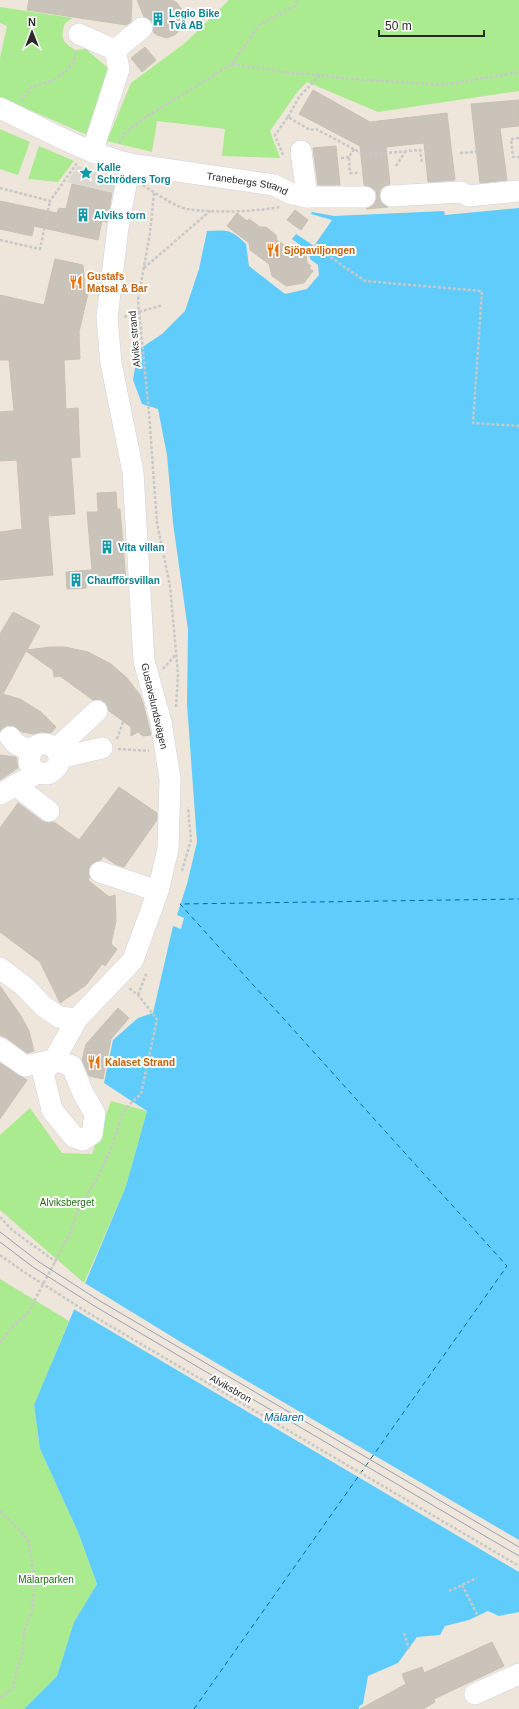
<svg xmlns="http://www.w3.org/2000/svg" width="519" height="1709" font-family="Helvetica,sans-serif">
	<rect width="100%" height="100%" fill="#eee6da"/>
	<g fill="#abeb90">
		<polygon points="229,0 519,0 519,91 378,112 307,82 298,91 270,131 280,158 222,156 225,129 157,121 152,152 107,141 131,83 185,43"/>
		<path d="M 0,7 L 73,18 L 65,23 C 60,38 62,41 75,50 L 86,49 L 109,69 L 87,135 L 0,97 L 0,58 L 7,26 L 0,23 Z"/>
		<polygon points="0,129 30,142 18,175 0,169"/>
		<polygon points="39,146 74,161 58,182 28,179"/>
		<polygon points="111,1101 147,1111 126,1186 84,1283 0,1210 0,1135 30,1108 62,1153 92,1154"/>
		<polygon points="0,1279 69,1321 34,1406 40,1449 78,1532 97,1584 74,1622 57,1676 24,1709 0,1709"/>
	</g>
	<polygon fill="#ddd9d1" points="78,166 119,180 116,193 67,182"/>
	<path fill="#60ccfc" d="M 519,208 L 519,1612 L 499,1616 L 488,1611 L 469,1620 L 445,1626 L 440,1635 L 417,1637 L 398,1663 L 368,1676 L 363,1704 L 359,1706 L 359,1709 L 24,1709 L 57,1676 L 74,1622 L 97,1584 L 78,1532 L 40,1449 L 34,1405 L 126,1186 L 147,1111 L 104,1083 L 113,1040 L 138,1018 L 153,1013 L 173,926 L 181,929 L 184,918 L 177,915 L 187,884 L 197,842 L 187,704 L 188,630 L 173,523 L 167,455 L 158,409 L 142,404 L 133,380 L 138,350 L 162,334 L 185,311 L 199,269 L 207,231 C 227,230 231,229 246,244 L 249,266 L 285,294 L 307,289 L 319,275 L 318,265 L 310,259 L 309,252 L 292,239 L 296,234 L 314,246 L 332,220 L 311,214 L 312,212 L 334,216 L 444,211 L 445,215 Z"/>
	<polygon fill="#eee6da" points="83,1282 184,1344 519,1540 519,1572 72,1308"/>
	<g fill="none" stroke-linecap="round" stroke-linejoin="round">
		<polyline stroke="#0067a7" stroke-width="1" stroke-dasharray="5 4" stroke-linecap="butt" points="194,1709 507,1266 180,904 519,899"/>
	</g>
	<g fill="#c9c3b9" stroke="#c9c2b3">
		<polygon points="29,0 132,0 131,22 126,25 27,10"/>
		<polygon points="137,0 171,0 176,2 183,11 184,20 182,27 176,34 167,38 157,35 153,32 154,26 152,21 144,17"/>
		<polygon points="145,47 156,60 142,72 131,58"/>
		<polygon points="313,90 370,122 447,113 455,180 428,182 424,143 386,147 390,184 384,186 380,190 379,196 381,203 388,207 366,209 375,203 377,197 376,191 371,187 364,185 360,146 299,114"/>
		<polygon points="519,100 519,126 500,128 507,180 480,183 471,104"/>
		<polygon points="336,146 340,185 318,185 313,148"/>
		<polygon points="72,184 112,193 107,222 102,221 98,240 34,226 32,236 0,229 0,201 57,213 59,208 66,209"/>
		<polygon points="295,210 308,220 301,230 287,220"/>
		<polygon points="237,213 247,221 249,219 260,227 266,227 276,235 277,240 284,245 295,244 296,249 306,256 307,263 311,266 309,268 313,271 304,283 286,286 272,276 269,264 250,250 249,243 227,226"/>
		<polygon points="55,259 83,265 85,289 89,289 79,332 80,359 64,360 66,409 78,408 80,457 71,458 75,514 48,516 53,575 0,580 0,532 22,529 17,460 0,461 0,412 14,411 9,360 0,360 0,295 44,305"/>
		<polygon points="116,492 117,509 120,509 126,581 86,584 86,588 67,589 66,572 92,570 87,512 98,512 97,493"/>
		<polygon points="13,612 40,626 27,650 50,647 65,647 88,652 111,664 127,678 140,695 143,703 151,735 143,736 138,732 131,736 131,727 109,711 106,703 100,699 93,700 60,676 54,677 53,670 26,651 3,694 20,699 41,712 56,727 51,733 41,732 33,734 22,732 14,726 7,725 0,731 0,634"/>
		<polygon points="0,755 16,757 18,768 0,780"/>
		<polygon points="119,787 157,813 157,820 124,867 115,864 103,856 101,860 92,863 89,868 90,877 88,880 109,897 115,895 116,921 111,944 117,949 105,966 102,964 86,985 60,1003 40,962 0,932 0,828 18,803 42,821 48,823 54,822 79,840"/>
		<polygon points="0,986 21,1016 29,1031 34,1051 27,1053 7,1038 0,1035"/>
		<polygon points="118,1008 129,1018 111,1039 103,1079 89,1076 82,1060 86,1044"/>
		<polygon points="0,1063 27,1080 0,1119"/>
		<polygon points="492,1642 504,1666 434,1699 435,1702 423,1709 360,1709 406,1684 402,1674 422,1667 424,1673"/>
	</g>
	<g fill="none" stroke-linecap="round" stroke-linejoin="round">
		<g stroke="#cfd2e4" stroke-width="22">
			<g id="minor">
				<polyline points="79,34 115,50"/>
				<polyline points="115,50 142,28"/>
				<path id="s1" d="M 0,108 C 42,128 85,153 130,164 L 274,185 L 292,194 L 307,197 L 365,197"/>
				<polyline points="301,151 307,197"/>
				<polyline points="92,152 119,69 115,50"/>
				<polyline points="391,196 461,192 468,196 519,191"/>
				<polyline points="10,737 16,744 31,751"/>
				<polyline points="56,749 97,711"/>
				<polyline points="59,758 102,748"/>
				<polyline points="15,785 49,811"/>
				<path d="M 0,794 L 37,773 L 48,774 C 51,772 54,770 56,768 C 66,757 52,739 38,745 C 36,746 33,749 31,751 L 29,763 L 37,773"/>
				<polyline points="100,872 158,891"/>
				<polyline points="0,968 25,987 43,1006 59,1017 77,1019"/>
				<polyline points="0,1048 25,1066 54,1060 77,1019 133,960 158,891 168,849 170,779 161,722 144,661 133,472 111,363 107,317 118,227 130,164"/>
				<polygon points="54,1060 72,1066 83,1093 95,1114 92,1134 83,1140 74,1137 52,1110 43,1073"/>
				<polyline points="475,1694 519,1674"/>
			</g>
		</g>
		<g stroke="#c8c8c8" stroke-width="2.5" stroke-dasharray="3 2" stroke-linecap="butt">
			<polyline points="232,64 291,73 320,75 351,79 444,85 519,72"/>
			<polyline points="21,101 32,87 54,80 65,72 74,62 76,50"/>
			<polyline points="288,117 299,97 320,75"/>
			<polyline points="519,138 511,139 513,157 519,157"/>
			<polyline points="119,143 124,134 146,117 232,64 259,25 295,6 297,0"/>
			<polyline points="354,149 349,157 350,173 359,173"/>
			<polyline points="460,153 476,152 476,149"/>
			<polyline points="283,155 275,135 288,117 310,130 316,129 365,155 420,150 422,162"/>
			<polyline points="341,158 349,157"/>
			<polyline points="396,166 405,152"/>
			<path d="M 143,185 C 153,192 176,207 187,209 C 212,213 254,212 280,207"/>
			<polyline points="0,188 50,201 77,163"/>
			<polyline points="154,193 150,233 138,300 149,413 157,523 170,586 178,674 176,707"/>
			<polyline points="0,240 40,249 50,201"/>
			<polyline points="314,246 365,281 482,291 473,423 519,426"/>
			<polyline points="144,268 210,211"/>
			<polyline points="139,312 163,305"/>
			<polyline points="124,317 139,312"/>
			<polyline points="163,669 176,654"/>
			<polyline points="117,739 123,722"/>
			<polyline points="118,749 149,751"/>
			<polyline points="182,871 191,840 188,807"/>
			<polyline points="138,995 147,972"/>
			<polyline points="0,1217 12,1230 56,1262"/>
			<polyline points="0,1343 13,1326 28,1313 70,1233 79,1207 98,1177 112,1146 123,1112 133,1101 141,1094 157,1019 138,995 129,988"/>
			<polyline points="0,1511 28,1539 35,1583 32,1611 25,1628 22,1656 16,1672 14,1687 0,1698"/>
			<polyline points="462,1585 478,1616"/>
			<polyline points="449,1591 477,1578"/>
			<polyline points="404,1633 409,1649"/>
		</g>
		<use href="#minor" stroke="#fff" stroke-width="21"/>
		<g stroke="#9c9fb6" stroke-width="1">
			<polyline points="0,1232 39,1262 100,1301 519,1547"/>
			<polyline points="0,1242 33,1267 96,1307 519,1556"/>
		</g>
		<polyline stroke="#c8c8c8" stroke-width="2.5" stroke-dasharray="3 2" stroke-linecap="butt" points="0,1255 24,1272 90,1314 519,1566"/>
	</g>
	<defs>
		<g id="building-bare" transform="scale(1.08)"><path d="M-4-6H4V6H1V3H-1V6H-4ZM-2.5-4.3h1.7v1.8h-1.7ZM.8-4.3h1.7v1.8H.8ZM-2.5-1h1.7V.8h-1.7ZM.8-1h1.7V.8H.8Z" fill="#0f9aa8" stroke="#fff" stroke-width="2.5" paint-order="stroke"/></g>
		<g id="sight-bare" transform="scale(1.08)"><path d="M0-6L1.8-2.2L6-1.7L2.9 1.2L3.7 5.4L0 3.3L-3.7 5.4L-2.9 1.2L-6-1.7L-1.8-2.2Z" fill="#0f9aa8" stroke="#fff" stroke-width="2.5" paint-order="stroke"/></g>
		<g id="restaurant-bare" transform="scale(1.08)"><path d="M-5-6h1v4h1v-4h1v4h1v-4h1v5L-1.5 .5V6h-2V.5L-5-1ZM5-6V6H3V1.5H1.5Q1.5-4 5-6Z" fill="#e8710a" stroke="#fff" stroke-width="2.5" paint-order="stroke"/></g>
	</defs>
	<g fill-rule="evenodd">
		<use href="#building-bare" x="158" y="19"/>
		<use href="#sight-bare" x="86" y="173"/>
		<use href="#building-bare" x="83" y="215"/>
		<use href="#restaurant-bare" x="273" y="250"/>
		<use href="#restaurant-bare" x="76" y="282"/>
		<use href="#building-bare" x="107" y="547"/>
		<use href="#building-bare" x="76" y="580"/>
		<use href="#restaurant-bare" x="94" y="1062"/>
	</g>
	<g text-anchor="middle" stroke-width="4" stroke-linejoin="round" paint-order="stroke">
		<g font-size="10" font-weight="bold" fill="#0d838f" stroke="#fff" text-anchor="start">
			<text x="169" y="17">Legio Bike<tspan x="169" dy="12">Två AB</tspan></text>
			<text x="97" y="171">Kalle<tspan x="97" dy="12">Schröders Torg</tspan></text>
			<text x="94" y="219">Alviks torn</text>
			<text x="118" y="551">Vita villan</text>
			<text x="87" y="584">Chaufförsvillan</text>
		</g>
		<g font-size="10" fill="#2a2a2a" stroke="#fff">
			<text dy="4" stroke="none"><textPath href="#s1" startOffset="261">Tranebergs Strand</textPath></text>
			<text transform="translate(134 339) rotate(-95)" y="4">Alviks strand</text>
			<text transform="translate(155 706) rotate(77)" y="4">Gustavslundsvägen</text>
			<text transform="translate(231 1388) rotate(30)" y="4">Alviksbron</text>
		</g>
		<g font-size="10" font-weight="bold" fill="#c56008" stroke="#fff" text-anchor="start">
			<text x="284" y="254">Sjöpaviljongen</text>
			<text x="87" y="280">Gustafs<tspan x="87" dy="12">Matsal &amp; Bar</tspan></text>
			<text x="105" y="1066">Kalaset Strand</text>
		</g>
		<g font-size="10" fill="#216e12" stroke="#fff">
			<text x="67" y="1206">Alviksberget</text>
			<text x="46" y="1583">Mälarparken</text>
		</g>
		<g font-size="11" font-style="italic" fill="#0067a7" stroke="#fff">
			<text x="284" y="1421">Mälaren</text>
		</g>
	</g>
	<g transform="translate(32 32)" stroke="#ffffff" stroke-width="3" paint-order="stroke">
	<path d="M0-3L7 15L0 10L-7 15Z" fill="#2a2a2a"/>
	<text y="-6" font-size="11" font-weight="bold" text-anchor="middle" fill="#2a2a2a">N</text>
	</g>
	<path d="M379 30v6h105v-6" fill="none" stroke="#2a2a2a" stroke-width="2"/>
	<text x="385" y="30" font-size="12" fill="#2a2a2a" stroke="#ffffff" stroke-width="3" paint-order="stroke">50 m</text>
</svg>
